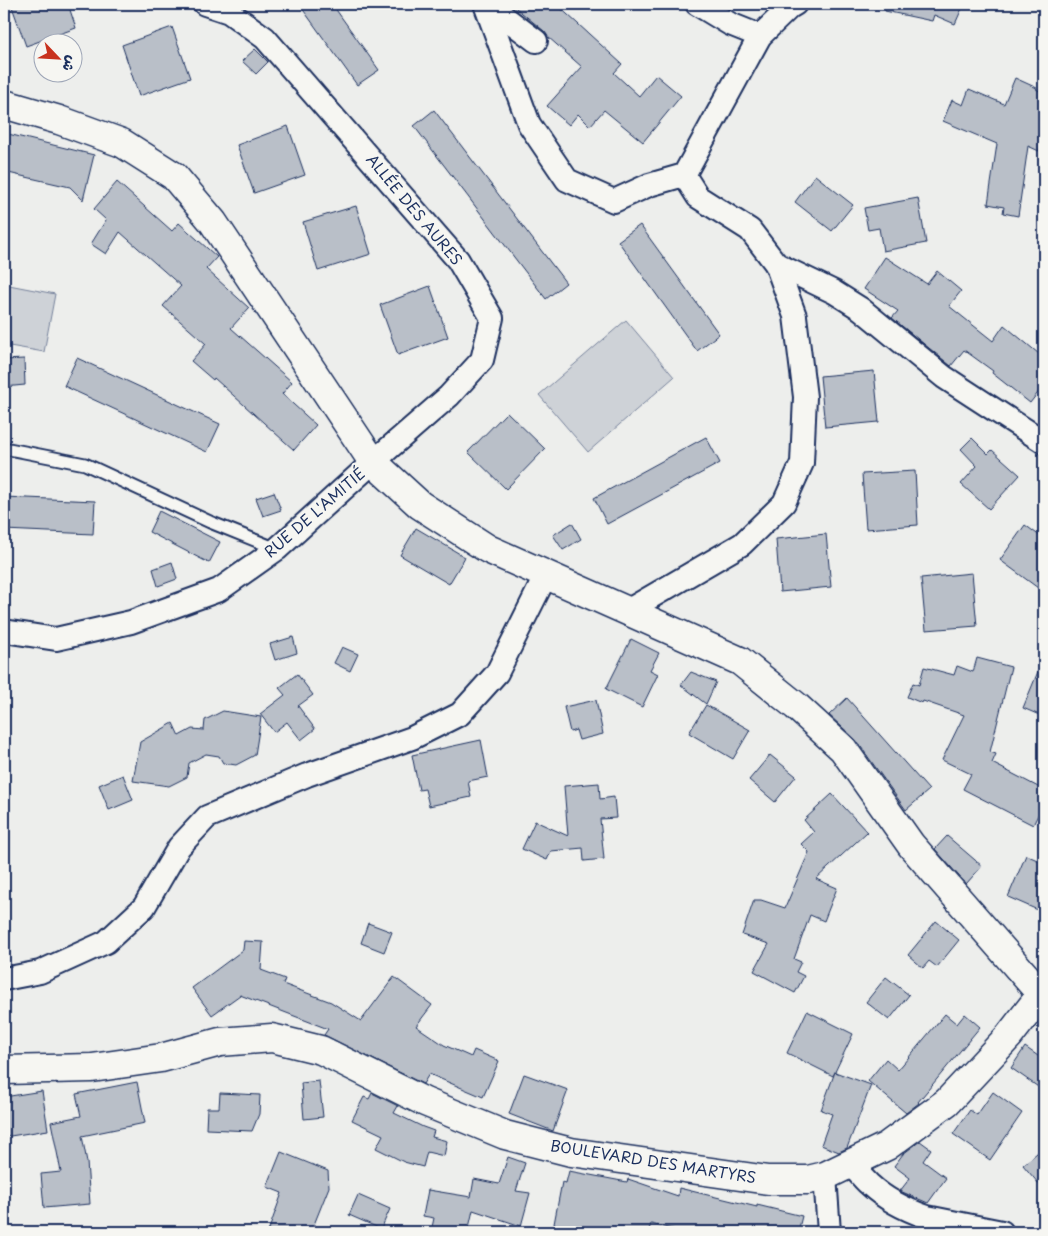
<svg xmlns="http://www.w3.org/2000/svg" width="1048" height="1236" font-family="'Playpen Sans','Playpen Sans Arabic',sans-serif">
	<rect width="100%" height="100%" fill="#edeeec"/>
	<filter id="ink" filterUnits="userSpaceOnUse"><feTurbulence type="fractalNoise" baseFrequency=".02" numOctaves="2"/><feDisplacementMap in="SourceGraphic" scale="10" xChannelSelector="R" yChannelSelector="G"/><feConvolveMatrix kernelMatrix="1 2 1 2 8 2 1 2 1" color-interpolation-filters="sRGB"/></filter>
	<g filter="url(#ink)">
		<g fill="#ced2d7" stroke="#74809a">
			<polygon points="4,284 55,294 44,352 4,345"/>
			<polygon points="626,320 674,377 588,452 539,395"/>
		</g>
		<g fill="#b9bfc8" stroke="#1b2f5e">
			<polygon points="11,4 68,4 76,28 26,46"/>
			<polygon points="299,4 332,4 379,70 357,85"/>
			<polygon points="511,4 556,4 622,64 614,73 639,96 656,75 681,96 643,142 604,110 590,126 578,114 569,125 547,106 582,67 548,37 544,31"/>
			<polygon points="886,4 964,4 955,24 934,15 932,21 885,11"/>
			<polygon points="172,27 190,78 139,96 122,45"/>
			<polygon points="255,49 268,62 256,74 242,61"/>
			<polygon points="1015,78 1037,88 1036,89 1044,93 1044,140 1039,151 1028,146 1018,216 1003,213 1004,207 988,204 997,144 943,121 952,100 963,105 969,89 1004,104"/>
			<polygon points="434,110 566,283 546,299 414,126"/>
			<polygon points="288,126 305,175 254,193 237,145"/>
			<polygon points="4,133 94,155 83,200 70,187 4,172"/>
			<polygon points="815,175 853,205 832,231 795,202"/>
			<polygon points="117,182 172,231 179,223 217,257 206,269 249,308 231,328 292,382 282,394 316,425 294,450 214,378 213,380 191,361 206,344 163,306 181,286 120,232 106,254 91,244 106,220 94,209"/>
			<polygon points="918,198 926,243 883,251 879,228 868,230 864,208"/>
			<polygon points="356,206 371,254 318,271 303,222"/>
			<polygon points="640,225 719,334 697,351 618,241"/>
			<polygon points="885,257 927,284 937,271 961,291 949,306 993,341 1004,325 1044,358 1044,385 1030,403 992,373 993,371 964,350 951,366 892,318 898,311 864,289"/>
			<polygon points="430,286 448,337 398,355 380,305"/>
			<polygon points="77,358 220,424 207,452 64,386"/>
			<polygon points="24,359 25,385 4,387 4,360"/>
			<polygon points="874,371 879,422 825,427 820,376"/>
			<polygon points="507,412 545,449 506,489 468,452"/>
			<polygon points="706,437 720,463 607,524 594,498"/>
			<polygon points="972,438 988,454 992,450 1020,475 989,509 961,484 977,466 961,449"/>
			<polygon points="915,471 918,525 866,529 862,474"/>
			<polygon points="274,492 281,510 263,516 256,498"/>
			<polygon points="4,497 95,501 93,534 4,530"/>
			<polygon points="159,511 220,542 209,563 149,532"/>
			<polygon points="572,523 581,539 563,550 553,535"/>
			<polygon points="1025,525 1044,539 1044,580 1038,588 1000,560"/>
			<polygon points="416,528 465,557 449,584 400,555"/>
			<polygon points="826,534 831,587 780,592 776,539"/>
			<polygon points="172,562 177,579 158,586 153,569"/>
			<polygon points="972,573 977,626 926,630 921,578"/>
			<polygon points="293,637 297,653 275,660 270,644"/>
			<polygon points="631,639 659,653 650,670 658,674 642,707 606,689"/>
			<polygon points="342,647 358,654 350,671 334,663"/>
			<polygon points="1044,657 1044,717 1023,708"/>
			<polygon points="977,658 1011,667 990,752 996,754 992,763 1044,790 1044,803 1033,825 963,789 971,774 942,760 964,715 923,701 922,703 907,697 913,683 919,685 924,667 954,675 957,666 973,672"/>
			<polygon points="691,672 716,682 706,704 681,685"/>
			<polygon points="297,674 313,695 298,706 315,729 301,740 287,722 274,732 260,714 285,695 279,688"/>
			<polygon points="847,698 929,790 906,810 856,740 829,715"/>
			<polygon points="596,700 603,734 579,740 576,730 570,732 564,707"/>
			<polygon points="706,705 750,730 733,759 689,733"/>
			<polygon points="223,711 261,717 255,755 236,765 223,763 219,756 206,754 189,763 187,777 169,786 133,781 140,742 173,723 179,736 192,729 204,730 205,720"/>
			<polygon points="481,740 488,777 468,781 471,797 429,806 425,789 419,790 412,755"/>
			<polygon points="770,755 796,776 775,802 749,780"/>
			<polygon points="123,775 133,800 109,810 99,785"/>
			<polygon points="599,783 600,799 614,797 616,818 600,819 604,859 584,861 583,848 551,851 547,860 522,849 535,821 568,836 564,786"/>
			<polygon points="832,794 867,832 816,879 837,888 824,921 810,915 794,959 801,962 796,972 804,976 795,993 754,971 769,944 742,935 754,900 761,900 785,908 809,852 801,844 814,832 804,820"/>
			<polygon points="947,836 982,866 966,884 935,849"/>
			<polygon points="1026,855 1044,863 1044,900 1040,911 1008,897"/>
			<polygon points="936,921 959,940 937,967 929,961 923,968 908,955"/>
			<polygon points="368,923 392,932 384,952 361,943"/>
			<polygon points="244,941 263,942 261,970 285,979 283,984 331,1002 361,1021 394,977 432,1005 416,1026 444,1045 471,1057 474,1050 499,1061 483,1097 429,1074 423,1084 324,1035 328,1029 240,995 212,1015 192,988 243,950"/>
			<polygon points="886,977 909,995 889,1020 866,1002"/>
			<polygon points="807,1011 853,1034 833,1076 787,1053"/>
			<polygon points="945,1014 957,1024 965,1014 980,1027 918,1102 919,1103 906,1113 868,1081 886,1059 898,1070"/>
			<polygon points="1025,1047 1044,1060 1044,1091 1011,1068"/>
			<polygon points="835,1072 871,1085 847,1148 839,1152 821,1145 832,1114 821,1110"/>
			<polygon points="524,1074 568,1090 553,1131 509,1114"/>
			<polygon points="319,1081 323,1117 304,1119 301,1083"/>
			<polygon points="137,1082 145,1123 82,1136 87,1162 90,1204 44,1208 41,1174 61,1172 51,1122 81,1116 76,1094"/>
			<polygon points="42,1091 48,1130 4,1137 4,1097"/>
			<polygon points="993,1092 1022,1113 990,1160 953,1134 970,1110 977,1115"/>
			<polygon points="220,1093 260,1095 259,1114 252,1131 206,1129 207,1108 219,1108"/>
			<polygon points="372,1093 398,1106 394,1113 423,1127 434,1131 432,1137 447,1141 444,1156 427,1152 423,1167 404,1162 376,1148 383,1135 352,1120 364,1097 369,1099"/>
			<polygon points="920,1141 931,1149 923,1161 946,1178 928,1203 900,1191 910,1178 894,1166 903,1154"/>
			<polygon points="1044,1147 1044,1190 1023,1165"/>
			<polygon points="281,1152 328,1171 329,1187 311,1232 268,1232 282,1193 267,1187"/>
			<polygon points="508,1157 525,1163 516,1191 530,1193 521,1226 473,1210 468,1232 431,1232 434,1218 423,1216 428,1190 471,1197 474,1179 499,1184"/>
			<polygon points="569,1171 627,1182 628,1179 678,1196 679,1188 757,1207 757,1205 802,1216 798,1232 685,1232 651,1224 648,1232 598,1232 554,1224 562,1182 566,1183"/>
			<polygon points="358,1195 390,1209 381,1229 349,1215"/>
		</g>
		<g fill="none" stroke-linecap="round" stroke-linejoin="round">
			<g stroke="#1b2f5e" stroke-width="15">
				<polyline id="lane" points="4,448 85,464 210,522 277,549"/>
			</g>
			<g stroke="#1b2f5e" stroke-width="26">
				<g id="street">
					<polyline points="485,4 529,124 567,180 614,201 649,185 684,175 760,36 790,7 795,4"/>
					<polyline points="487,4 536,41"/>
					<polyline points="697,4 730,24 760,36"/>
					<polyline points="776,264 834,292 861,309 944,377 1044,442"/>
					<polyline points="627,611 742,544 784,503 802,463 805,397 795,316 776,264 750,230 698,197 684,175"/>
					<polyline points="4,631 56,639 131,622 219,590 277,549 373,462 449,396 482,360 492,318 458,260 265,38 229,12 205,4"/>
					<polyline points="4,979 40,972 106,942 144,907 179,847 207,817 307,775 412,738 460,714 497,673 546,575"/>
					<path d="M 851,1164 C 857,1171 863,1179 870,1185 C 885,1199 907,1210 927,1217 L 1002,1232"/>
					<polyline points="825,1176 829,1232"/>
				</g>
			</g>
			<g stroke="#1b2f5e" stroke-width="31">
				<g id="secondary">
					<polyline points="4,104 59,120 122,143 174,176 213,222 373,462 420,505 488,549 740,661 796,706 843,749 911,845 1042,995"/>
					<polyline points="4,1070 92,1068 161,1058 220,1042 272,1038 321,1050 425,1102 505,1135 571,1152 768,1180 808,1180 825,1176 887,1146 947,1102 1009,1036 1044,991"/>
				</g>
			</g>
			<use href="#lane" stroke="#f6f6f2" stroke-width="11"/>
			<use href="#street" stroke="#f6f6f2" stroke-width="22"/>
			<use href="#secondary" stroke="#f6f6f2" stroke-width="28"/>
		</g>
	</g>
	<g text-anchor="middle" stroke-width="4" stroke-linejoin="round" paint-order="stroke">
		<g font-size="15" fill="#1b2f5e" stroke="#f6f6f2">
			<text transform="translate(414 210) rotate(50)" y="5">ALLÉE DES AURES</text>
			<text transform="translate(315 513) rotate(-41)" y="5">RUE DE L'AMITIÉ</text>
			<text transform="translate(653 1162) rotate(9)" y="5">BOULEVARD DES MARTYRS</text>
		</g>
	</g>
	<rect width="1048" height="1236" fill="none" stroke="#f6f6f2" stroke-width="20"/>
	<rect x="10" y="10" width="1028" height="1216" fill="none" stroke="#1b2f5e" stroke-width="2" filter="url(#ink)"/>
	<g transform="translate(58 58) rotate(115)"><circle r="24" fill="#f6f6f2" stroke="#9ea6b7"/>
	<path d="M0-4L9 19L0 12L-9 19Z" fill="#c8321e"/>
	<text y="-8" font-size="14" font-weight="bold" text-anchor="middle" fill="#1b2f5e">ش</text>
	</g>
</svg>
